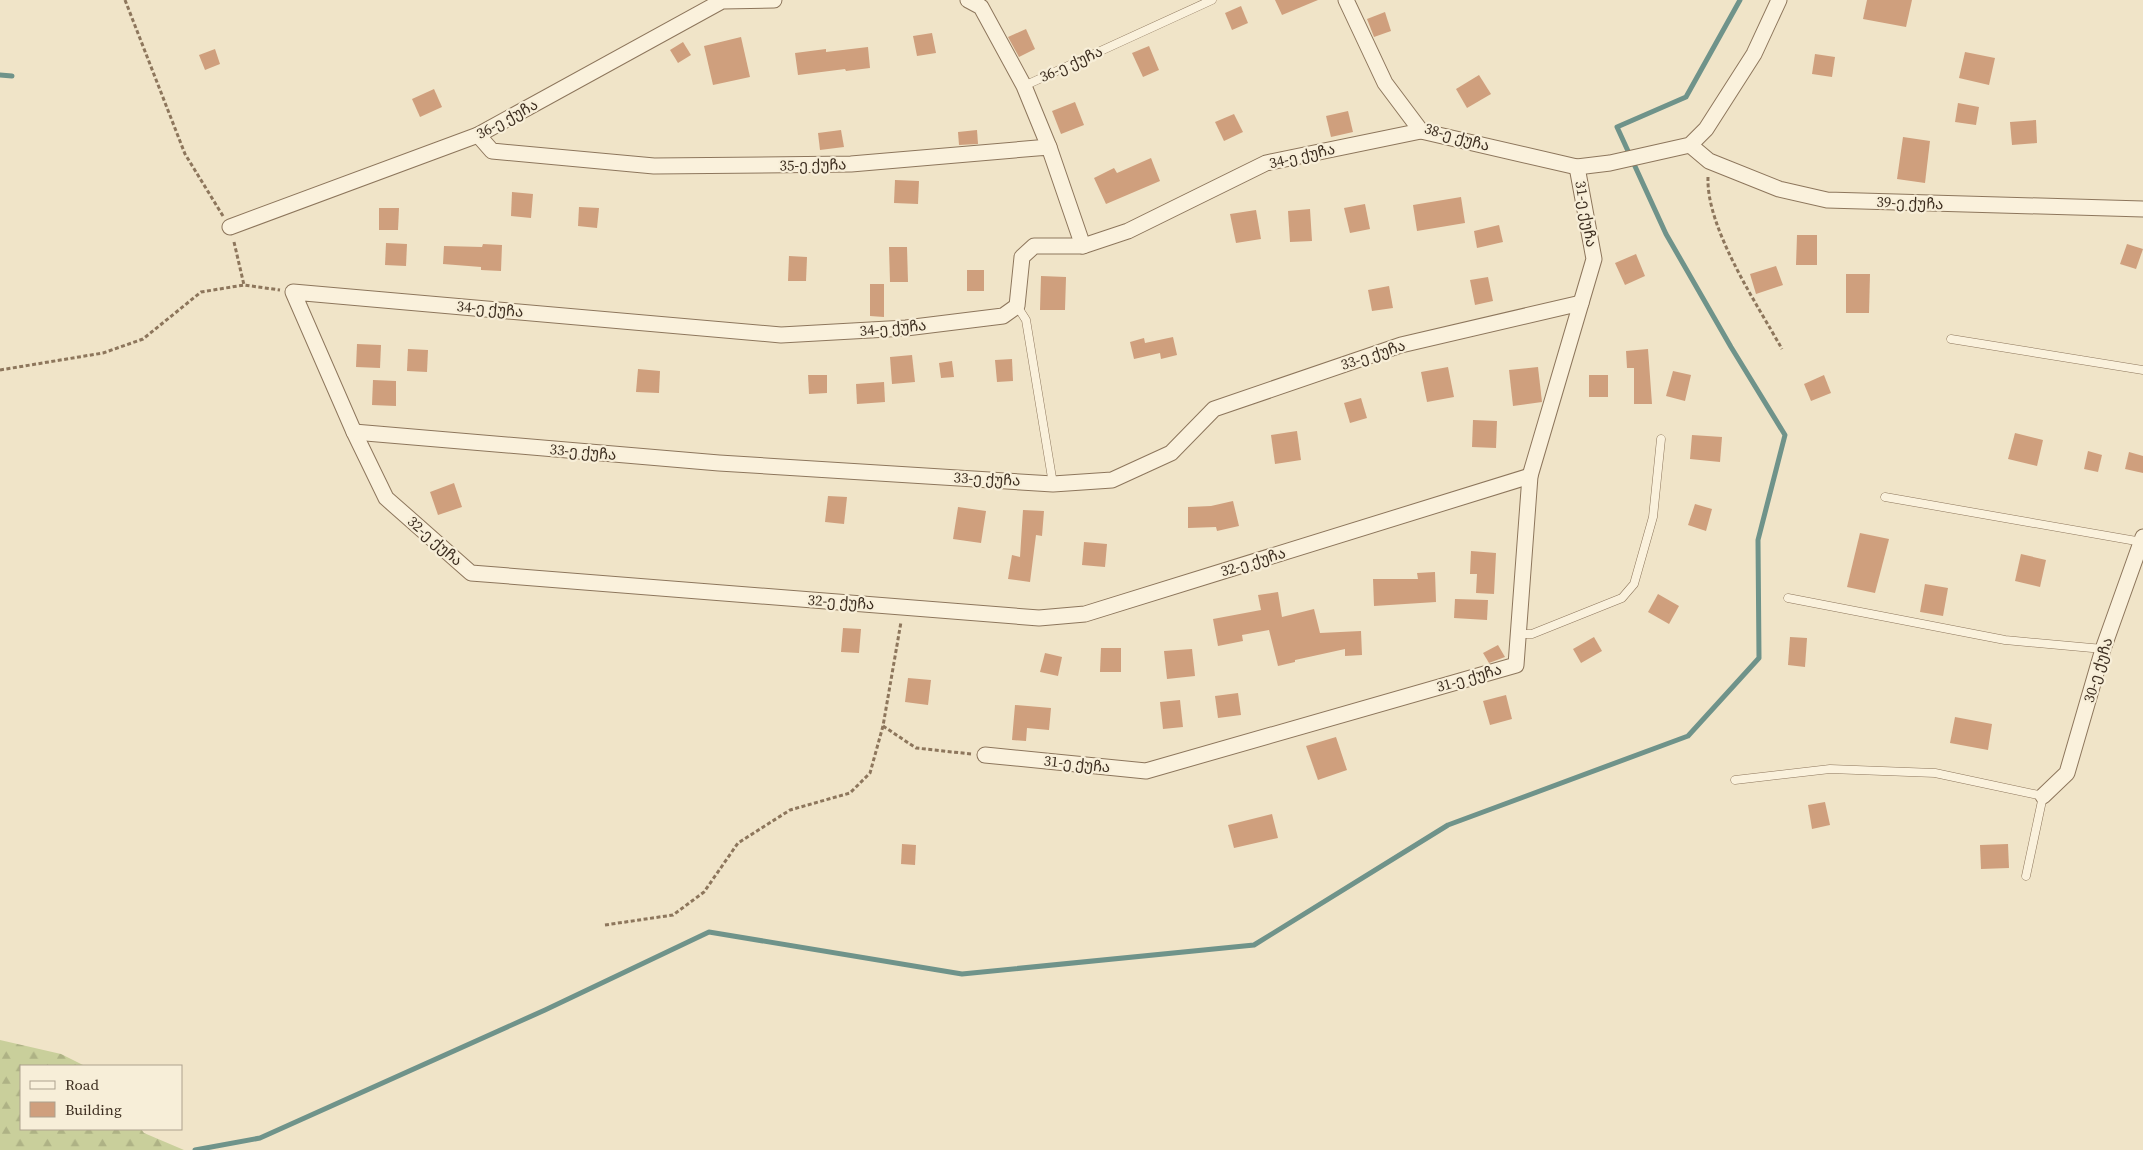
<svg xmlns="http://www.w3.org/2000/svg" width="2143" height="1150" font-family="'Source Serif 4','Noto Sans Georgian',serif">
<defs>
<pattern id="forest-firs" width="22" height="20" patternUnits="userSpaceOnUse" patternTransform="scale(1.25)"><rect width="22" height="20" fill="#c9cf9b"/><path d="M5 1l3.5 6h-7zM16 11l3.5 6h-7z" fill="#aeb285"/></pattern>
</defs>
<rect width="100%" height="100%" fill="#f0e4c8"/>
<!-- forest -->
<polygon fill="url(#forest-firs)" points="0,1040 61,1054 85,1066 21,1066 21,1129 141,1129 144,1133 184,1150 0,1150"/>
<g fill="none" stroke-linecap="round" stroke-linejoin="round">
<!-- stream -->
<g stroke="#6f938a" stroke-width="5">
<polyline points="0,75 12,76"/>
<polyline points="195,1150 260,1138 545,1010 709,932 962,974 1254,945 1448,825 1688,736 1759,658 1758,540 1785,435 1731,347 1666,234 1617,127 1686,97 1740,0"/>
</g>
</g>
<!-- building -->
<g fill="#cf9f7d">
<polygon points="1275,0 1318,0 1282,15"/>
<polygon points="1867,0 1912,0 1906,27 1863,19"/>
<polygon points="1241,6 1248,23 1232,30 1225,13"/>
<polygon points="1385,12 1391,31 1374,37 1367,19"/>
<polygon points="1026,29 1035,49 1019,57 1008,37"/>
<polygon points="932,33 936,53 917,56 913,36"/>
<polygon points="741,37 750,77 713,85 704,46"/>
<polygon points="683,42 691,55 678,63 670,50"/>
<polygon points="1149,46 1159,70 1143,77 1132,53"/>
<polygon points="868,47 870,68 846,71 845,69 798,75 795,53 826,49 826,52"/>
<polygon points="215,49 220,64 205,70 199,55"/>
<polygon points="1965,52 1995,58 1989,85 1959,78"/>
<polygon points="1815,54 1835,57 1832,77 1812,74"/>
<polygon points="1479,75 1491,94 1467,108 1456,89"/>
<polygon points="434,89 442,107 420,117 412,99"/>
<polygon points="1075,102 1084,125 1061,134 1052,111"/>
<polygon points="1958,103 1979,107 1976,125 1955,122"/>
<polygon points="1348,111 1353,132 1331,137 1326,116"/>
<polygon points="1234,114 1243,132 1224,141 1215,122"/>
<polygon points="2036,120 2037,143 2012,145 2010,122"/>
<polygon points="841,130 844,147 820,150 818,133"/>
<polygon points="977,130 978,144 959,145 958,132"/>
<polygon points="1903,137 1930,141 1925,183 1897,179"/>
<polygon points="1151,158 1160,181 1106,204 1094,178 1114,168 1117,173"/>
<polygon points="895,180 919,181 918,204 894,203"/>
<polygon points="512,192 533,194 531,218 511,216"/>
<polygon points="1461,197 1465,223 1417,231 1413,205"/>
<polygon points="1365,204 1370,229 1350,233 1344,208"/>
<polygon points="579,207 599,208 597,228 578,226"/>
<polygon points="379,208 399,208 398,230 379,230"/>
<polygon points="1310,209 1312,241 1290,242 1288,211"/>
<polygon points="1256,210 1261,239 1236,243 1230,214"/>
<polygon points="1499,225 1503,242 1477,248 1474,231"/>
<polygon points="1797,235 1817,235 1817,265 1796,265"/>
<polygon points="386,243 407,244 406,266 385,265"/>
<polygon points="483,244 502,245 501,271 481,270 481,267 443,264 444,246 482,247"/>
<polygon points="2127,244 2143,249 2136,269 2120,264"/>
<polygon points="889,247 907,247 908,282 890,282"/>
<polygon points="1636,254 1645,276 1625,285 1615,263"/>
<polygon points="789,256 807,257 806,281 788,281"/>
<polygon points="1776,266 1783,285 1756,294 1750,274"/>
<rect x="967" y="270" width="17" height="21"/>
<polygon points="1846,274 1870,274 1869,313 1846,313"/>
<polygon points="1041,276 1066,277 1065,310 1040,310"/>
<polygon points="1488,277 1493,301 1475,305 1470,280"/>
<polygon points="870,284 884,284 884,317 870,316"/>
<polygon points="1389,286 1393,308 1372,311 1368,290"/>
<polygon points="1173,337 1177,355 1161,359 1160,353 1134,359 1130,342 1144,338 1145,343"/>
<polygon points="357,344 381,345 380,368 356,367"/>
<polygon points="408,349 428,350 427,372 407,371"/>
<polygon points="1648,349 1652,404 1634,404 1634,368 1627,368 1626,351"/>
<polygon points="912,355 915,382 892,384 890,357"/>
<polygon points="1012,359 1013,381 997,382 995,360"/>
<polygon points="952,361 954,377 941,378 939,363"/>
<polygon points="1448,367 1454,397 1427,402 1421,372"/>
<polygon points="1538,367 1542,402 1513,406 1509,370"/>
<polygon points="638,369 660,371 659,393 636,392"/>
<polygon points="1673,371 1691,375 1685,401 1666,396"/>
<polygon points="808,375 827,375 827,393 809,394"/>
<rect x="1589" y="375" width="19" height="22"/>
<polygon points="1824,375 1831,393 1811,401 1804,384"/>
<polygon points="373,380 396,381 396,406 372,405"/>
<polygon points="884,382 885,402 857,404 856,384"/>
<polygon points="1361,398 1367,418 1350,423 1344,403"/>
<polygon points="1473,420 1497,421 1496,448 1472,447"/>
<polygon points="1297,431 1301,460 1275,464 1271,435"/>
<polygon points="2015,433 2043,440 2037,466 2008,459"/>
<polygon points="1692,435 1722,437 1720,462 1690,459"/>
<polygon points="2088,451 2102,455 2098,472 2084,469"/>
<polygon points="2129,452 2143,456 2143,473 2125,469"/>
<polygon points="454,483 462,507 438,515 430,492"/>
<polygon points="828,496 847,497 844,524 825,522"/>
<polygon points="1233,501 1239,526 1217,531 1216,527 1188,528 1188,507 1211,506"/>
<polygon points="1695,504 1712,509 1706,531 1688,525"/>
<polygon points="958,507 986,511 981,543 953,539"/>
<polygon points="1023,510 1044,511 1042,536 1036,535 1030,582 1008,579 1012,555 1020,557"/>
<polygon points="1860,533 1889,539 1875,593 1847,587"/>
<polygon points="1084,542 1107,544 1105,567 1082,565"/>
<polygon points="1471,551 1496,553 1494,594 1476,593 1477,574 1470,574"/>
<polygon points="2021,554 2046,560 2040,587 2015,581"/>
<polygon points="1435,572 1436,602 1374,606 1373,579 1418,579 1417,573"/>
<polygon points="1925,584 1948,588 1943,616 1920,612"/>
<polygon points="1278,592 1282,617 1314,609 1320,633 1361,631 1362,655 1345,656 1345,649 1295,660 1295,662 1278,666 1269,630 1242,635 1243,641 1218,646 1213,619 1261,610 1258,595"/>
<polygon points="1658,594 1679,606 1669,624 1648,612"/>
<polygon points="1455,599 1488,600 1487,620 1454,618"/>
<polygon points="843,628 861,629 859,653 841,652"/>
<polygon points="1594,637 1602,651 1581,663 1573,649"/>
<polygon points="1790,637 1807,638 1805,667 1788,665"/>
<polygon points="1498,645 1505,657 1489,663 1483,653"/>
<polygon points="1101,648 1121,648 1121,672 1100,672"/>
<polygon points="1192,649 1195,676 1167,679 1164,651"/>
<polygon points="1045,653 1062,657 1058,676 1040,672"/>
<polygon points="908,678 931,680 928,705 905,702"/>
<polygon points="1238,693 1241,715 1218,718 1215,696"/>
<polygon points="1506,695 1512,719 1490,725 1483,701"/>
<polygon points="1180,700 1183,727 1163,729 1160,702"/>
<polygon points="1015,705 1051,708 1049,730 1027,728 1026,741 1012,740"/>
<polygon points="1955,717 1992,724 1988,750 1950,743"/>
<polygon points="1336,737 1347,770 1318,780 1306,746"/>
<polygon points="1825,802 1830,825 1812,829 1808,805"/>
<polygon points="1272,814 1278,838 1234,848 1228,825"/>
<polygon points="902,844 916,845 915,865 901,864"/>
<polygon points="2008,844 2009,868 1981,869 1980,845"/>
</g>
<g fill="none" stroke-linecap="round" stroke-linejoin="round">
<!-- service casing -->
<g stroke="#8d765c" stroke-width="9">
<g id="service">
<polyline points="1024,86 1212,0"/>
<polyline points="1017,306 1026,320 1053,484"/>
<polyline points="1951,339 2143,370"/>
<polyline points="1885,497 2142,542"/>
<polyline points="1788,598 2005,640 2103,649"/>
<polyline points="1519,634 1532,634 1622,598 1634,584 1653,517 1661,439"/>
<polyline points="1735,780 1830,769 1935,773 2043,796 2026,876"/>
</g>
</g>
<!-- minor casing -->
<g stroke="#8d765c" stroke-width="17">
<g id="minor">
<polyline points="968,0 981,7 1024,86 1049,147"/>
<polyline points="1346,0 1385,83 1421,131 1577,167 1610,163 1690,145 1706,129 1754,54 1779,0"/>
<polyline points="1421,131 1266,163 1128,231 1083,246 1034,246 1022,257 1017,306 1003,316 906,328 781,335 293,292 354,432 386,498 471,573 1039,618 1085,614 1530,476"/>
<polyline points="478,135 492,151 654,166 851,164 1049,147 1083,246"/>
<polyline points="1690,145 1709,161 1779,189 1827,200 2143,209"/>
<polyline points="230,227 478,135 722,1 774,0"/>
<polyline points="354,432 719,463 1053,484 1112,480 1171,453 1214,409 1401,345 1581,303"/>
<polyline points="985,755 1146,771 1516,665 1530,476 1594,259 1577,167"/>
<polyline points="2043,796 2067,773 2103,649 2143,537"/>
</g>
</g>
<!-- path -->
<g stroke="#8d765c" stroke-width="3" stroke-dasharray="4 2.5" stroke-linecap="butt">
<polyline points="125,0 185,154 223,216"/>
<path d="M1708,177C1706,228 1757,304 1782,349"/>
<polyline points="234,242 244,285"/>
<polyline points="0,370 103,353 143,339 201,292 244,285 280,290"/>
<polyline points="883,726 916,748 971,754"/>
<polyline points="605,925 673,915 704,892 738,843 790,810 850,793 870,773 883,726 901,622"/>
</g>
<!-- service -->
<use href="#service" stroke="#faf1dc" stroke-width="8"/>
<!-- minor -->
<use href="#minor" stroke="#faf1dc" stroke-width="15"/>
</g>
<g text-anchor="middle" stroke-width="4.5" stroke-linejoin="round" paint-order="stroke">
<!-- street labels -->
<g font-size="15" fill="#3d2e20" stroke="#f7eed8">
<text transform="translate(1071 64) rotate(-24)" y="5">36-ე ქუჩა</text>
<text transform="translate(507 119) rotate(-28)" y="5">36-ე ქუჩა</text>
<text transform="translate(1457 137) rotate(16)" y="5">38-ე ქუჩა</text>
<text transform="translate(1302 156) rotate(-13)" y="5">34-ე ქუჩა</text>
<text transform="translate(813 165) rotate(-1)" y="5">35-ე ქუჩა</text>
<text transform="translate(1910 203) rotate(2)" y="5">39-ე ქუჩა</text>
<text transform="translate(1586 214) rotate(80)" y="5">31-ე ქუჩა</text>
<text transform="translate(490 309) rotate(5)" y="5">34-ე ქუჩა</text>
<text transform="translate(893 328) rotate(-5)" y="5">34-ე ქუჩა</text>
<text transform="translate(1373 355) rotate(-18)" y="5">33-ე ქუჩა</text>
<text transform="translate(583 452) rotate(5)" y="5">33-ე ქუჩა</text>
<text transform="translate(987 479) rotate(3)" y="5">33-ე ქუჩა</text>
<text transform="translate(435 541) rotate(41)" y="5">32-ე ქუჩა</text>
<text transform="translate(1253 562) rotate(-17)" y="5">32-ე ქუჩა</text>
<text transform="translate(841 602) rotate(4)" y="5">32-ე ქუჩა</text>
<text transform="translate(2098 670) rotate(-73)" y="5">30-ე ქუჩა</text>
<text transform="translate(1469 678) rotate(-16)" y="5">31-ე ქუჩა</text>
<text transform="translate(1077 764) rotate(6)" y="5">31-ე ქუჩა</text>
</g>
</g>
<!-- legend -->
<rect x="20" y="1065" width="162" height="65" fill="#f7eed8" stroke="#ada18e"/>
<rect x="30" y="1081" width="25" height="8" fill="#faf1dc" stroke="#ada18e"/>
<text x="65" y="1090" font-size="15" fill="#3d2e20">Road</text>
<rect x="30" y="1102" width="25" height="15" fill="#cf9f7d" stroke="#ada18e"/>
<text x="65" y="1115" font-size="15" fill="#3d2e20">Building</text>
</svg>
